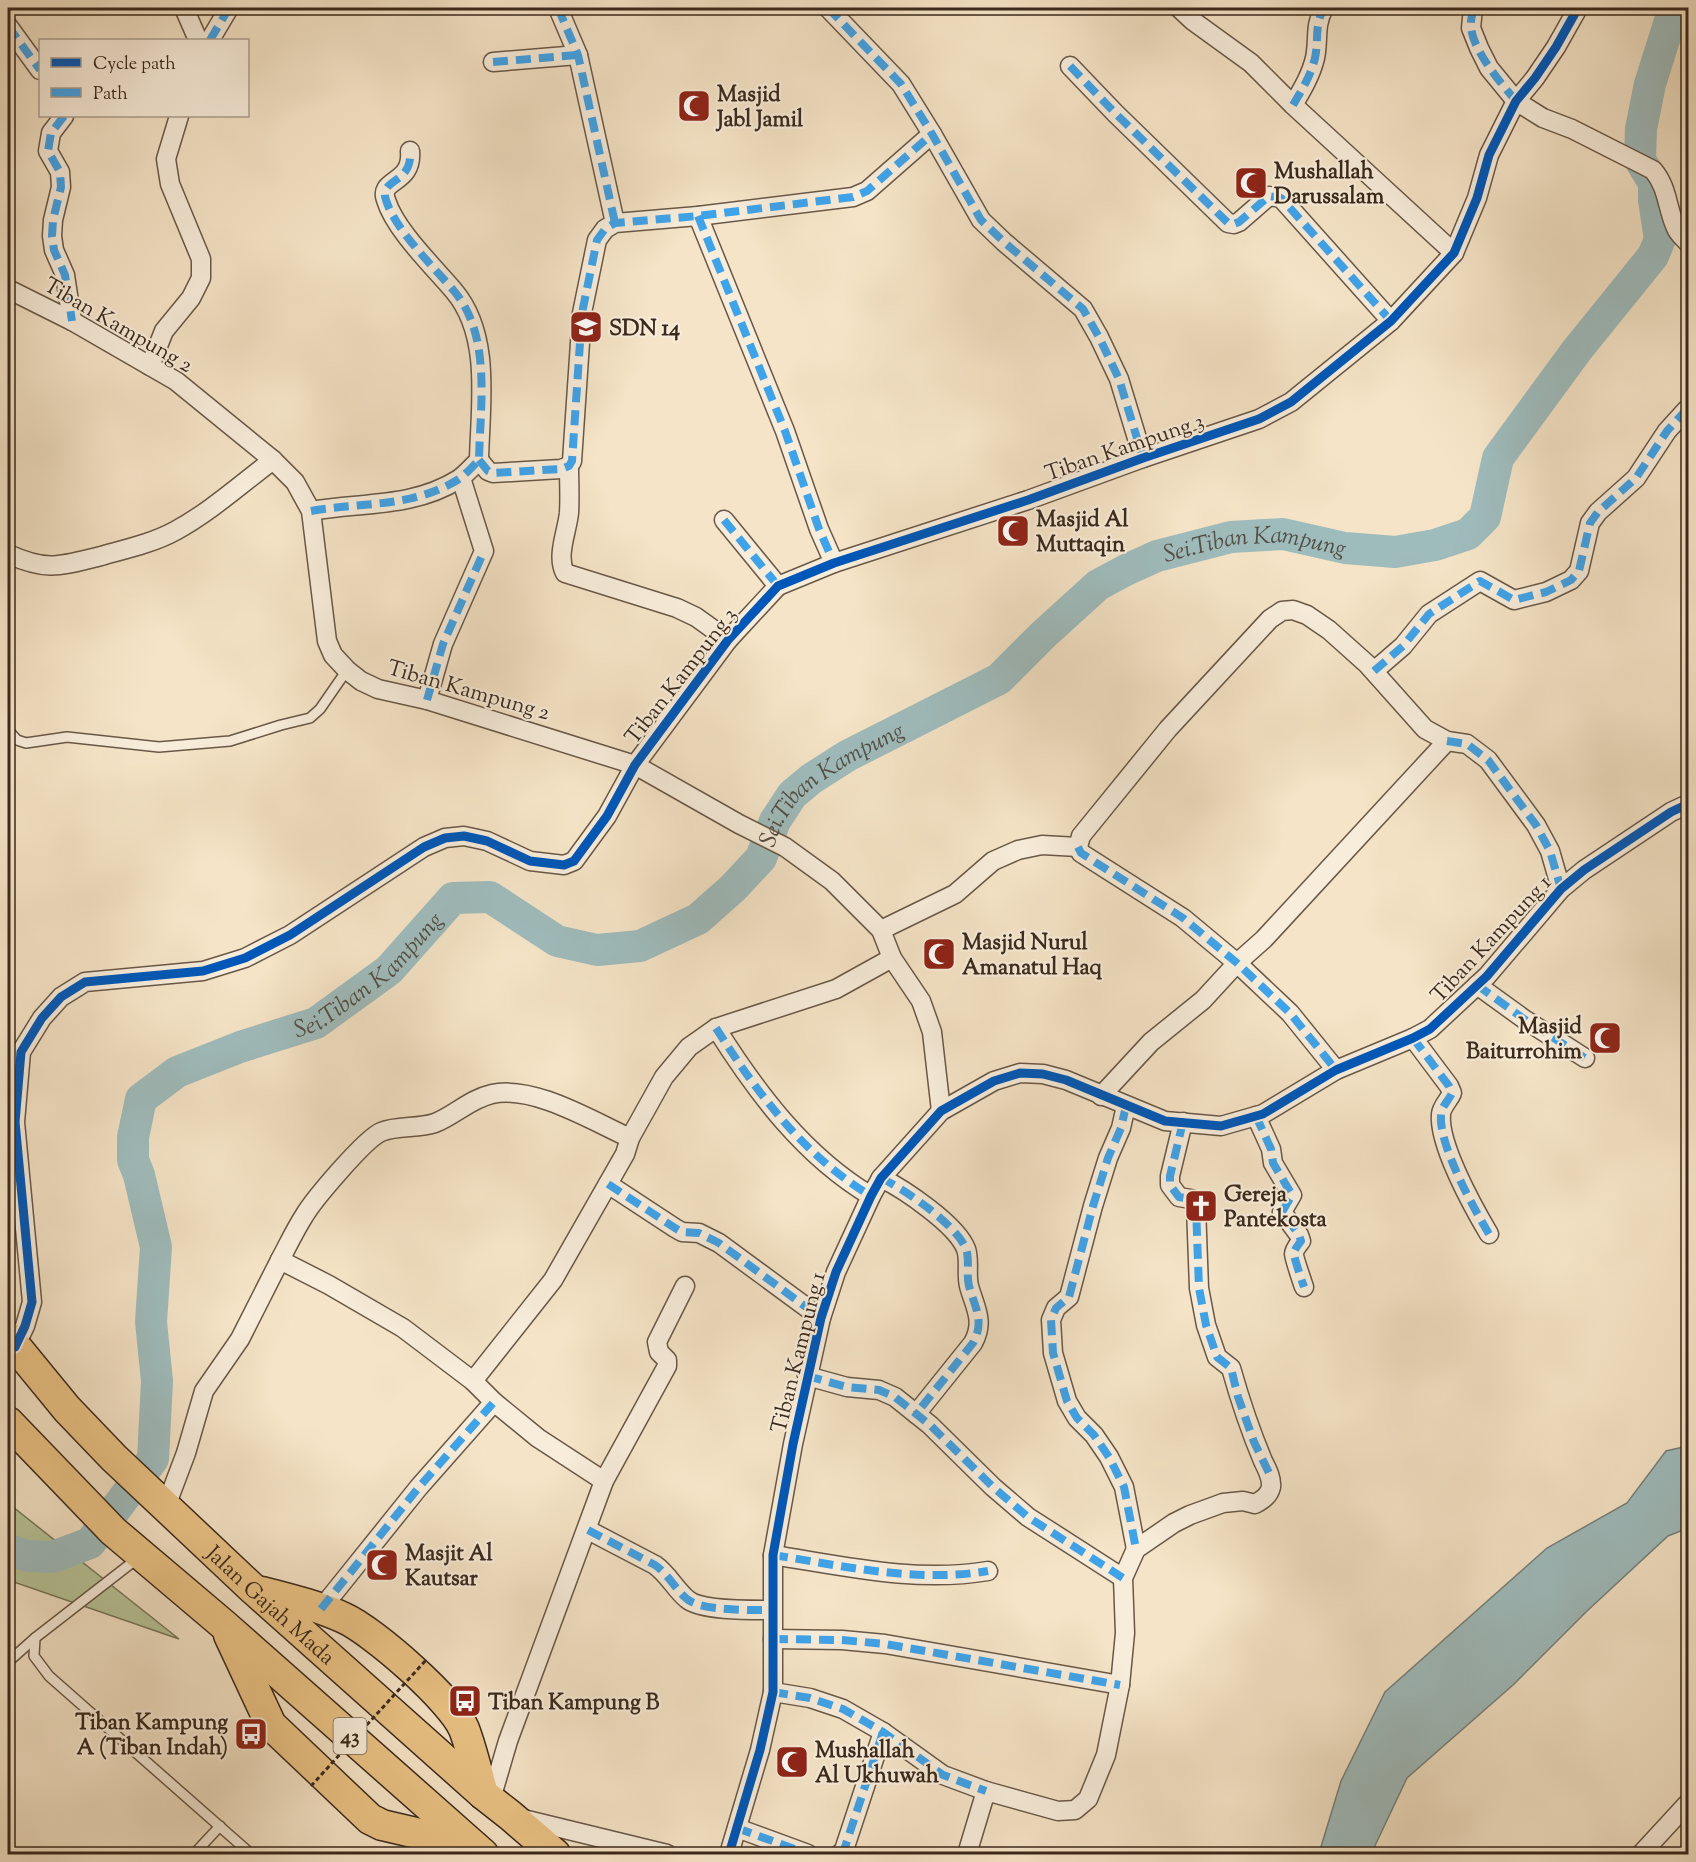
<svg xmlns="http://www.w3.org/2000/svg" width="1696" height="1862" font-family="'Sorts Mill Goudy',serif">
<rect width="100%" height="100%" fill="#f5e4c7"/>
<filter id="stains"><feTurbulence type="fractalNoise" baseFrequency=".00333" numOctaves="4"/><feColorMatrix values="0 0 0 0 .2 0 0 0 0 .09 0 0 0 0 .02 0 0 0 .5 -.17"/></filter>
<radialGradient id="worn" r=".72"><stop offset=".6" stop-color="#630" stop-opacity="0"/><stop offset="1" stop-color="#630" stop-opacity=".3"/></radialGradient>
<!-- green -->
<polygon fill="#b7c599" stroke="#78775a" stroke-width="1.5" points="8,1503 179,1639 8,1580"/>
<!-- water -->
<polygon fill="#9fbcbd" stroke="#77817d" stroke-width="1.5" points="1688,1446 1688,1528 1668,1536 1587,1611 1513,1685 1407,1778 1371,1854 1325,1854 1320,1850 1341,1781 1385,1692 1547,1548 1627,1503 1666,1451"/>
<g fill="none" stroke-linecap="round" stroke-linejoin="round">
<!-- river -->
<path stroke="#9fbcbd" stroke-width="32" id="s1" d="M8,1550L28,1556L53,1557L90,1543L153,1459L157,1381L151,1322L156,1247L139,1175L133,1160V1137L141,1099L177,1072L240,1047L316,1023L389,970L453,898L490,897L557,941L597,950L640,946L698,919L733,888L761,858L775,821L792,795L811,779L847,756L999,679L1043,635L1098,585L1126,570L1157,556L1231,537L1283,534L1345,548L1395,552L1435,545L1468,534L1485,517L1498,458L1577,350L1653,256L1660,239L1654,200V183L1640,160L1641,129L1650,84L1674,8"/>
<!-- service casing -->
<g stroke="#695847" stroke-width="12">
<g id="service">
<polyline points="8,730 17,740 26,743 67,737 159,747 230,741 281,725 310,718 320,709 347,670"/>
<polyline points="138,1558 35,1638 34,1656 49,1676 251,1854"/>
<polyline points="8,1662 35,1638"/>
<polyline points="194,1854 220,1826"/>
</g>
</g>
<!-- minor casing -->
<g stroke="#695847" stroke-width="21">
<g id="minor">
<polyline points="184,8 198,40"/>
<polyline points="558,8 578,55 615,223"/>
<polyline points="828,8 901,84 932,134 981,220 1004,242 1083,309 1099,337 1119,379 1143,458"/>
<polyline points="1179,8 1193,21 1251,63 1293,105 1454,253"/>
<path d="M1473,8L1471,28L1479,48L1489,68L1516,101L1543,118L1572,129L1653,170C1668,187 1667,209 1676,228C1678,234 1685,239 1688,243"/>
<polyline points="8,26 40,70"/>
<polyline points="210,40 229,8"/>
<polyline points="493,62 578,55"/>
<polyline points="1070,66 1115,113 1228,223 1234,224 1239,222 1269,196 1281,198 1391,321"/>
<path d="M1293,105C1302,90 1311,75 1315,58C1319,39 1314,26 1324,8"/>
<polyline points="64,116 51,133 48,151 60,172 61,187 53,220 52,236 54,250 65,275 72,321"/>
<polyline points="698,216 785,431 819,529 834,563"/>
<polyline points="8,289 72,321 176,381 273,460 295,482 311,511 327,641 333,655 347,670 361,681 378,689 427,700 635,765 739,824 785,847 832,881 881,930 892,958 921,1001 932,1032 941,1111"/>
<polyline points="150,366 164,331 191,298 201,278 201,259 170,184 166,159 179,116"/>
<polyline points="479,460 488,471 493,473 561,469 569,466 572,461 582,313 597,240 605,229 615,223 698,216 853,197 867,191 932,134"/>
<path d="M569,466C569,481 570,498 569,513C567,532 556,556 565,573L677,608L696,617L728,640"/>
<path d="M311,511C362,502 413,508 459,479C466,474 473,466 479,460C480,406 492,336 454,291C434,267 395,230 386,200C378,178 413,185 410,151"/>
<polyline points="724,520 778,586"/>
<path d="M8,554C48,572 60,566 101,556C126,549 153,543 175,531C210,512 241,484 273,460"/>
<polyline points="1374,671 1403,646 1429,614 1480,581 1514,600 1546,592 1571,580 1579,571 1590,523 1598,512 1636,478 1667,431 1688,408"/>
<polyline points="427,700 443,644 484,551 461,478"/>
<polyline points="881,930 955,894 993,861 1018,850 1042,845 1078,847"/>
<polyline points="1477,985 1524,1019 1585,1058"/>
<path d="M716,1028C757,1093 804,1156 871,1196"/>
<path d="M1413,1038L1449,1086L1452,1093C1449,1100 1442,1106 1441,1114C1438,1144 1473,1207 1489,1234"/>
<polyline points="1336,1070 1290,1013 1237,963 1183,918 1081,853 1078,847 1081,836 1168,729 1270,619 1282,611 1293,610 1307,615 1329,630 1367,664 1425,729 1447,741 1467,744 1488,760 1536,825 1550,851 1561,889"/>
<polyline points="1101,1096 1151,1042 1203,1000 1237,963 1264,939 1447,741"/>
<polyline points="1126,1106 1121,1128 1108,1158 1093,1206 1069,1297 1056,1308 1051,1320 1053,1353 1067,1401 1077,1418 1094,1435 1109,1457 1124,1487 1136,1549"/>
<path d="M1256,1116L1271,1149L1273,1163L1292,1195L1282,1212L1299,1235L1301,1241C1298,1245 1294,1250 1294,1254C1294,1258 1302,1281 1304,1287"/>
<path d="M881,1178C904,1189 957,1225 966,1249C970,1260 966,1274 969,1286C975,1308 985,1321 973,1343L916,1414"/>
<polyline points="608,1184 675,1228 682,1232 699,1233 719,1243 821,1318"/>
<path d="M280,1260C288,1245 295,1230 304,1216C314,1199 365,1139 381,1132C398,1125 418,1129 435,1123C455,1115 470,1099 492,1094C534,1085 592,1121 630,1138"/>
<polyline points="15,1347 25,1326 32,1302 15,1122 21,1052 42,1018 61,997 85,982 203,971 245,958 290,935 424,847 445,838 464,836 487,841 530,861 564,865 574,861 607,816 635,765 728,640 778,586 834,563 1028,500 1143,458 1259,419 1291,402 1391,321 1454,253 1477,198 1489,155 1516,101 1535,78 1556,47 1578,8"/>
<polyline points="807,1376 847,1387 879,1390 895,1397 930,1425 993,1487 1028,1517 1123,1578"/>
<polyline points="473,1381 553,1280 625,1154 630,1138 664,1077 689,1047 716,1028 836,989 892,958"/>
<polyline points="166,1506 186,1453 204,1391 240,1339 280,1260 329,1285 403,1328 473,1381 494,1402 538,1438 604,1481"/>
<path d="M588,1530L655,1565C668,1574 675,1589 687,1599C700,1611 753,1610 772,1610"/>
<path d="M773,1555C844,1566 916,1583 988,1571"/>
<polyline points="321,1609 419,1487 494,1402"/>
<polyline points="773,1639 842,1640 885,1644 1120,1685"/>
<polyline points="773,1692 810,1698 843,1709 883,1732 943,1775 986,1791"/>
<polyline points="491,1799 508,1741 604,1481 667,1366 667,1360 659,1352 657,1342 685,1286"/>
<polyline points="519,1818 667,1854"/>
<polyline points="737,1828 808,1854"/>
<polyline points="729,1854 760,1750 773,1692 773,1555 793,1444 821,1318 836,1272 871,1196 881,1178 941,1111 994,1081 1020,1073 1043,1074 1066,1080 1165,1121 1221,1126 1263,1114 1336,1070 1413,1038 1430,1029 1487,976 1561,889 1584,870 1671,812 1688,804"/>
<polyline points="840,1854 844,1850 883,1732"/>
<path d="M967,1854L986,1791L1058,1811L1075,1810L1088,1799L1106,1755L1120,1685L1125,1633L1123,1578L1136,1549L1174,1523L1190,1515L1223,1503L1243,1501L1255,1504C1262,1500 1269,1496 1271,1487C1272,1478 1267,1469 1263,1461C1250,1430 1240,1400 1231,1368L1217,1357L1206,1325L1199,1288L1196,1207L1191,1199L1179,1197L1170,1185V1176L1183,1122"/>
<polyline points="1641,1854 1688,1803"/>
</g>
</g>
<!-- trunk casing -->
<g stroke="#3a291c" stroke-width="33">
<g id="trunk">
<path id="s2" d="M8,1337L67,1409L114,1458L253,1589L483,1794L511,1816L555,1854"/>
<polyline points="8,1422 113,1531 224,1625 483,1854"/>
<path d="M262,1592C289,1599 318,1606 344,1618C373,1631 452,1700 464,1729C472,1750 477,1773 483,1794"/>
<polyline points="229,1635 271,1725 370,1819 382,1825 472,1846"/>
</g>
</g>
<!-- service -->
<use href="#service" stroke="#f8eddb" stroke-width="9"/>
<!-- minor -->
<use href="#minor" stroke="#f8eddb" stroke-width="18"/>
<!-- trunk -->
<use href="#trunk" stroke="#eac284" stroke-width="30"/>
<!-- path-bridge -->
<polyline stroke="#3a291c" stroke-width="3" stroke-dasharray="4.5 3" stroke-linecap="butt" points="311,1786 427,1659"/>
<!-- quiet -->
<g stroke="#3fa3ea" stroke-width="8" stroke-dasharray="15 8" stroke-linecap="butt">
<polyline points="558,8 578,55 615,223"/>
<polyline points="828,8 901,84 932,134 981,220 1004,242 1083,309 1099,337 1119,379 1143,458"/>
<path d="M1473,8C1473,13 1470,21 1471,27C1473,51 1501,83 1516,101"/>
<polyline points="8,26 40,70"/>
<polyline points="210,40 229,8"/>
<polyline points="493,62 578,55"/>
<polyline points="1070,66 1115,113 1228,223 1234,224 1239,222 1269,196 1281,198 1391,321"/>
<path d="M1293,105C1302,90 1311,75 1315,58C1319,39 1314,26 1324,8"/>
<polyline points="64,116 51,133 48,151 60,172 61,187 53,220 52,236 54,250 65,275 72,321"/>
<polyline points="698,216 785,431 819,529 834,563"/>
<polyline points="479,460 488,471 493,473 561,469 569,466 572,461 582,313 597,240 605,229 615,223 698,216 853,197 867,191 932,134"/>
<path d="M311,511C362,502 413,508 459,479C466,474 473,466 479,460C480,406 492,336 454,291C434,267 395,230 386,200C378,178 413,185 410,151"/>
<polyline points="724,520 778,586"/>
<polyline points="1374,671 1403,646 1429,614 1480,581 1514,600 1546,592 1571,580 1579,571 1590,523 1598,512 1636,478 1667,431 1688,408"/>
<polyline points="427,700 443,644 484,551"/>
<polyline points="1447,741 1467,744 1488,760 1536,825 1550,851 1561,889"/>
<polyline points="1078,847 1081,853 1183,918 1237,963 1290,1013 1336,1070"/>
<polyline points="1477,985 1524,1019 1585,1058"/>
<path d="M716,1028C757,1093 804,1156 871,1196"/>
<path d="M1413,1038L1449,1086L1452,1093C1449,1100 1442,1106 1441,1114C1438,1144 1473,1207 1489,1234"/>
<polyline points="1126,1106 1121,1128 1108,1158 1093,1206 1069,1297 1056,1308 1051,1320 1053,1353 1067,1401 1077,1418 1094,1435 1109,1457 1124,1487 1136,1549"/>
<path d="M1256,1116L1271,1149L1273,1163L1292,1195L1282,1212L1299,1235L1301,1241C1298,1245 1294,1250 1294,1254C1294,1258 1302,1281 1304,1287"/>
<polyline points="1183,1122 1170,1176 1170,1185 1179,1197 1191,1199 1196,1207 1199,1288 1206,1325 1217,1357 1231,1368 1238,1397 1254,1442 1270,1475"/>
<path d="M881,1178C904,1189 957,1225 966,1249C970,1260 966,1274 969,1286C975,1308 985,1321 973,1343L916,1414"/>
<polyline points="608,1184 675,1228 682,1232 699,1233 719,1243 821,1318"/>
<polyline points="807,1376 847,1387 879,1390 895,1397 930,1425 993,1487 1028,1517 1123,1578"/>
<path d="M588,1530L655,1565C668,1574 675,1589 687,1599C700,1611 753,1610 772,1610"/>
<path d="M773,1555C844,1566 916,1583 988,1571"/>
<polyline points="321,1609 419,1487 494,1402"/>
<polyline points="773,1639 842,1640 885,1644 1120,1685"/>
<polyline points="773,1692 810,1698 843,1709 883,1732 943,1775 986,1791"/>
<polyline points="737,1828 808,1854"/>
<polyline points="840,1854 844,1850 883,1732"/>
</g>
<!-- cycleway casing -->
<g stroke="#f8eddb" stroke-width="13">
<g id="cycleway">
<polyline points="15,1347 25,1326 32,1302 15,1122 21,1052 42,1018 61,997 85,982 203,971 245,958 290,935 424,847 445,838 464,836 487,841 530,861 564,865 574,861 607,816 635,765 728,640 778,586 834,563 1028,500 1143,458 1259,419 1291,402 1391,321 1454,253 1477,198 1489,155 1516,101 1535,78 1556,47 1578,8"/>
<polyline points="729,1854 760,1750 773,1692 773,1555 793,1444 821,1318 836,1272 871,1196 881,1178 941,1111 994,1081 1020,1073 1043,1074 1066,1080 1165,1121 1221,1126 1263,1114 1336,1070 1413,1038 1430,1029 1487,976 1561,889 1584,870 1671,812 1688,804"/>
</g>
</g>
<!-- cycleway -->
<use href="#cycleway" stroke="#0057b8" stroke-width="9"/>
</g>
<!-- icons -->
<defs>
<g id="mosque-square" transform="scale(1.725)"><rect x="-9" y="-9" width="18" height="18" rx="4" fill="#8f2418" stroke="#f8eddb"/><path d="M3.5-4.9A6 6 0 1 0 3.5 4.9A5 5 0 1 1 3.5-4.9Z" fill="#fff"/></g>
<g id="school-square" transform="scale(1.725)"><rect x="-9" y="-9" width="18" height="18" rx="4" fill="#8f2418" stroke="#f8eddb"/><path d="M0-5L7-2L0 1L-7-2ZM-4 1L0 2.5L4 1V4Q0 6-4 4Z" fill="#fff"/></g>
<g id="church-square" transform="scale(1.725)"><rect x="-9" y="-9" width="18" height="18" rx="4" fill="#8f2418" stroke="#f8eddb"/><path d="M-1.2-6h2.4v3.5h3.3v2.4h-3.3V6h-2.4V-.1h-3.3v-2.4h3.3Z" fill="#fff"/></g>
<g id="bus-square" transform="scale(1.725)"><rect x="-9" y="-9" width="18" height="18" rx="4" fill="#8f2418" stroke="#f8eddb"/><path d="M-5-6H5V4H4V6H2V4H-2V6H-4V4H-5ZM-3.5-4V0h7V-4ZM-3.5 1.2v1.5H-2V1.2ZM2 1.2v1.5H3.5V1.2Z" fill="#fff"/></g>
</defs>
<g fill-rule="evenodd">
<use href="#mosque-square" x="694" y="106"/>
<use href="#mosque-square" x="1251" y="183"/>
<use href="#school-square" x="586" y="327"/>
<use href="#mosque-square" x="1013" y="531"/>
<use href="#mosque-square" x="939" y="954"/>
<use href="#mosque-square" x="1605" y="1038"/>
<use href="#church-square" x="1201" y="1206"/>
<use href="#mosque-square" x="382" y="1565"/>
<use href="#bus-square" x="465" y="1701"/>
<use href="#bus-square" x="251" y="1734"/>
<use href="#mosque-square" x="792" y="1762"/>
</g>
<g text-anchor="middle" stroke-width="4.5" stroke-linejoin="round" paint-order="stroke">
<!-- shield labels -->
<rect fill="#f8eddb" stroke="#736455" stroke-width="1.5" x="333.5" y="1718" width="33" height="36" rx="4.5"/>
<g font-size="21" font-weight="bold" fill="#3a291c">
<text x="350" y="1743">43</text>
</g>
<!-- poi labels -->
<g font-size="22" font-weight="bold" fill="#3a291c" stroke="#f8eddb" text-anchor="start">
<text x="717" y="101">Masjid<tspan x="717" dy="25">Jabl Jamil</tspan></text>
<text x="1274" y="178">Mushallah<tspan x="1274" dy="25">Darussalam</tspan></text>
<text x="609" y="335">SDN 14</text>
<text x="1036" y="526">Masjid Al<tspan x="1036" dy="25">Muttaqin</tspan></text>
<text x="962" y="949">Masjid Nurul<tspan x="962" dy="25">Amanatul Haq</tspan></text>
<text x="1582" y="1033" text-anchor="end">Masjid<tspan x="1582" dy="25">Baiturrohim</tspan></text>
<text x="1224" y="1201">Gereja<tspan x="1224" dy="25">Pantekosta</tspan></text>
<text x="405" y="1560">Masjit Al<tspan x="405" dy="25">Kautsar</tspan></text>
<text x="488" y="1709">Tiban Kampung B</text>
<text x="228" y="1729" text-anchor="end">Tiban Kampung<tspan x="228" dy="25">A (Tiban Indah)</tspan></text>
<text x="815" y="1757">Mushallah<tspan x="815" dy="25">Al Ukhuwah</tspan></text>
</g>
<!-- street labels -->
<g font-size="22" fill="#3a291c" stroke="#f8eddb">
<text transform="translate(119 324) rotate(30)" y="8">Tiban Kampung 2</text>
<text transform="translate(1124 446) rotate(-19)" y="8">Tiban Kampung 3</text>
<text transform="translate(680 675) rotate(-52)" y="8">Tiban Kampung 3</text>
<text transform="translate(469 689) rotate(16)" y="8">Tiban Kampung 2</text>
<text transform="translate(1490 938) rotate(-47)" y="8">Tiban Kampung 1</text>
<text transform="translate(797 1352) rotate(-76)" y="8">Tiban Kampung 1</text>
<text dy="8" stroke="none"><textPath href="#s2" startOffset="376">Jalan Gajah Mada</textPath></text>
</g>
<!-- water labels -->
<g font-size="24" font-style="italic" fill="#534e44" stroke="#f8eddb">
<text dy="8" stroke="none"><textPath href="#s1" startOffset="1898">Sei.Tiban Kampung</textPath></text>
<text dy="8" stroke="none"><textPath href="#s1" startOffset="1394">Sei.Tiban Kampung</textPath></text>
<text dy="8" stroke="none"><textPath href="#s1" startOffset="818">Sei.Tiban Kampung</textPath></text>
</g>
</g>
<!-- margin -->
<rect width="1696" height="1862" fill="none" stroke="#f5e4c7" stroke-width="30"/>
<rect x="9" y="9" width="1678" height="1844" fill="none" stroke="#3a291c" stroke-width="3"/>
<rect x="15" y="15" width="1666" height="1832" fill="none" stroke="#3a291c" stroke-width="1.5"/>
<!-- legend -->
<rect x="39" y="39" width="210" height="78" fill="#f8eddb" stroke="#ac9f8f" stroke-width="1.5"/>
<rect x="51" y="58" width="30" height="9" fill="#0057b8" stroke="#ac9f8f" stroke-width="1.5"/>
<text x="93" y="69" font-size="18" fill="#3a291c">Cycle path</text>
<rect x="51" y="88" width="30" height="9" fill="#3fa3ea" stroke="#ac9f8f" stroke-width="1.5"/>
<text x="93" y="99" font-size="18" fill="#3a291c">Path</text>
<rect width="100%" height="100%" filter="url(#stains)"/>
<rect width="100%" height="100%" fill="url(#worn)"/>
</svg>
